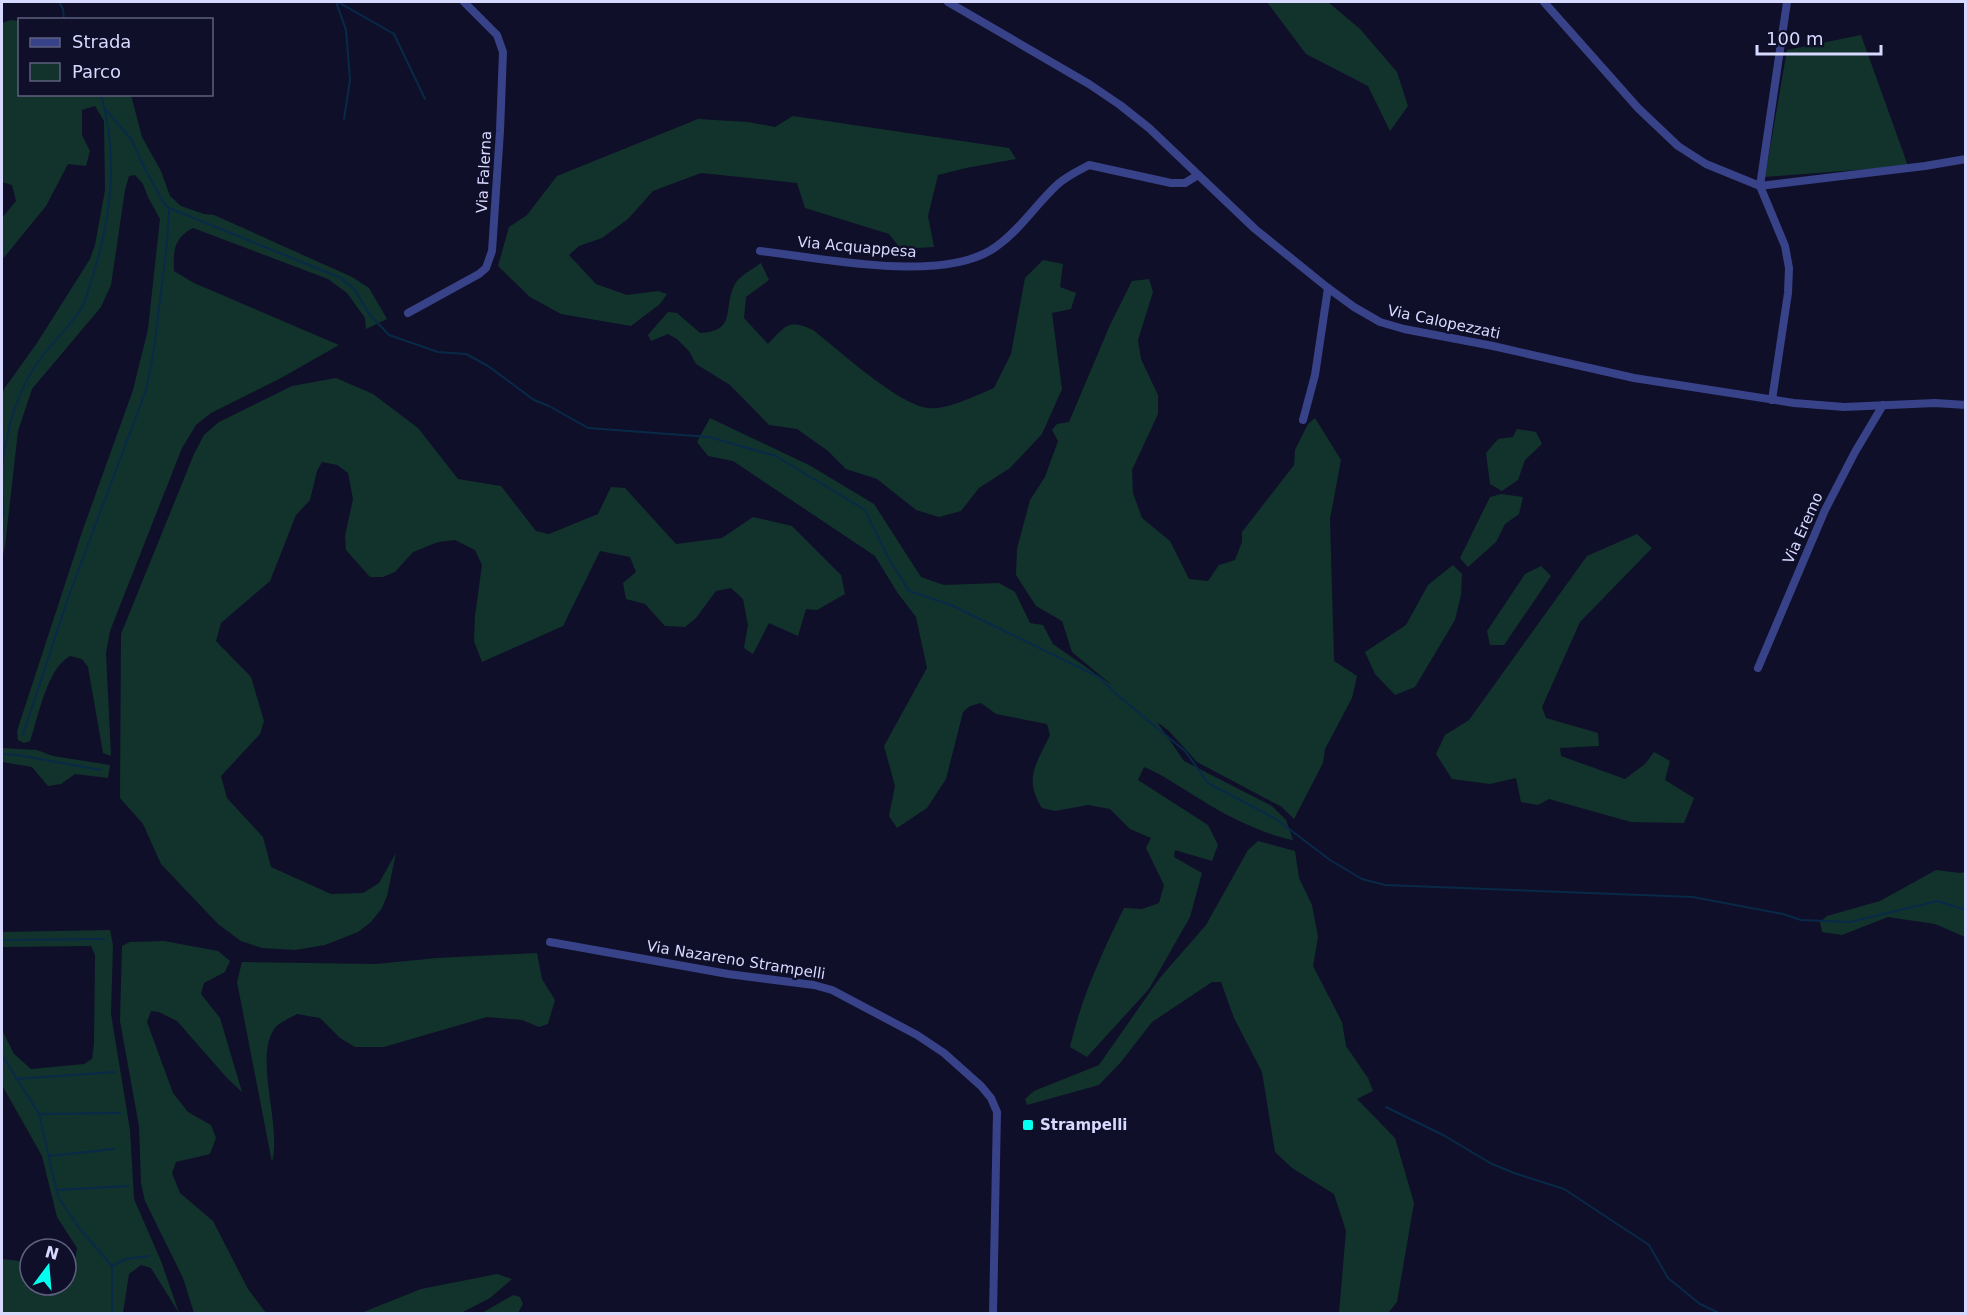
<svg xmlns="http://www.w3.org/2000/svg" width="1967" height="1315" font-family="'DejaVu Sans',sans-serif">
<rect width="100%" height="100%" fill="#0f0f29"/>
<!-- green -->
<g fill="#12332c">
<polygon points="1267,2 1328,2 1360,29 1397,72 1408,106 1390,131 1368,86 1306,54"/>
<path d="M11,20L19,21L20,94L131,95L142,137L161,171L170,196L181,206L204,214L214,215L352,277L369,288L387,319L366,329L365,318L347,293L328,279L193,228C174,238 173,250 174,271L194,283L339,345L281,378L211,413L196,425L182,448L110,631L106,653L111,756L103,753L88,667L82,659L70,656C47,668 38,718 30,741L24,743L18,740L17,731L82,532L133,390L148,329L160,219L148,197L143,184L135,175L129,176L125,190L111,285L101,307L32,389L18,431L5,546L2,559V396L4,389L37,343L90,259L95,245L105,190L104,121L95,106L82,110V135L90,151L86,166L68,164L46,206L2,260V218L16,201L12,185L2,182V23Z"/>
<polygon points="1861,35 1908,166 1765,177 1787,50"/>
<polygon points="793,116 1009,148 1016,159 966,168 938,175 928,216 934,247 901,249 889,234 805,208 797,183 701,173 653,191 628,219 602,238 579,246 569,255 596,284 627,295 658,291 667,294 660,304 631,326 561,314 530,297 498,266 509,227 527,215 557,176 698,119 748,122 775,127"/>
<path d="M1043,260L1063,264L1060,287L1076,293L1071,309L1052,313L1062,389L1042,434L1010,468L979,488L961,511L939,517L916,510L877,479L846,469L828,451L797,429L769,425L730,385L696,364L689,351L677,339L668,334L651,341L648,335L668,312L677,313L700,333C738,331 722,308 735,284C739,276 753,269 761,263L769,280L746,297L744,318L768,344C785,327 787,318 813,330C839,350 897,404 928,408C945,411 977,395 994,388L1011,354L1025,278Z"/>
<path d="M1149,279L1153,292L1138,340L1141,359L1158,395V414L1132,470L1133,493L1142,518L1170,541L1189,579L1208,581L1219,565L1235,560L1242,542V532L1294,465L1295,450L1308,424L1315,418L1341,460L1330,519L1334,661L1357,676L1352,698L1325,749L1323,763L1294,819L1282,807L1197,762L1169,731L1157,722L1184,761L1272,806L1286,820L1293,840C1265,835 1224,815 1200,799C1181,788 1164,775 1144,767L1138,780L1208,825L1218,845L1212,861L1175,850L1174,857L1202,873L1190,917L1149,989L1087,1057L1070,1047C1081,999 1102,952 1124,908L1142,909L1159,903L1164,885L1146,848L1151,838L1130,829L1110,809L1088,805L1055,811L1042,808C1023,778 1037,763 1050,735L1047,724L996,714L981,703L970,706L963,712L946,779L927,808L897,828L889,816L895,786L884,746L927,668L916,617L897,592L875,556L733,461L708,456L697,442L710,418L809,465L874,504L921,577L944,585L999,583L1015,592L1030,623L1043,625L1053,644L1113,686L1072,652L1062,621L1036,606L1016,575L1017,549L1030,500L1045,477L1058,441L1052,430L1057,424L1069,422L1110,325L1132,281Z"/>
<polygon points="336,378 373,394 418,428 458,479 501,486 536,531 549,534 598,514 611,487 625,488 676,544 722,538 753,517 792,526 841,575 845,594 817,610 806,609 798,636 769,623 753,654 744,648 748,625 743,599 731,588 716,591 696,618 685,627 665,626 645,604 626,599 623,583 636,572 630,557 600,551 563,626 482,662 474,641 475,616 482,565 475,550 455,540 438,542 413,552 395,572 383,577 370,577 346,550 345,536 353,499 348,473 337,465 322,462 317,471 310,500 296,515 270,581 221,623 216,641 251,677 264,721 260,734 221,776 227,798 263,837 271,867 331,894 363,893 379,883 396,853 387,896 382,908 371,922 358,932 325,945 295,950 262,948 241,941 218,924 161,864 143,824 120,798 121,634 194,454 204,435 219,422 292,386"/>
<polygon points="1517,429 1536,432 1542,444 1525,460 1518,480 1502,491 1490,484 1486,453 1498,439 1513,437"/>
<polygon points="1501,494 1523,497 1519,514 1505,524 1496,542 1468,567 1460,558 1490,497"/>
<polygon points="1637,534 1652,548 1580,622 1542,707 1546,718 1598,733 1599,746 1560,748 1561,756 1625,779 1645,764 1654,752 1670,761 1665,780 1694,798 1684,823 1631,822 1549,799 1538,805 1521,802 1516,778 1490,784 1452,779 1436,754 1445,735 1469,720 1587,556"/>
<polygon points="1453,565 1462,574 1461,595 1455,620 1415,687 1395,695 1375,674 1365,652 1406,625 1428,585"/>
<polygon points="1541,566 1551,576 1504,645 1490,645 1487,631 1525,574"/>
<polygon points="2,748 37,750 53,756 110,765 108,778 75,774 61,784 48,786 32,767 2,762"/>
<polygon points="1258,841 1295,851 1299,878 1312,905 1318,937 1313,966 1342,1022 1346,1046 1368,1078 1373,1091 1357,1099 1395,1138 1414,1203 1397,1302 1388,1313 1339,1313 1346,1231 1334,1194 1292,1168 1275,1152 1262,1072 1234,1018 1221,982 1212,982 1152,1022 1121,1062 1099,1085 1027,1105 1025,1099 1034,1091 1099,1065 1159,979 1206,925 1248,850"/>
<polygon points="1936,870 1960,873 1965,872 1965,937 1935,924 1888,917 1842,935 1822,932 1820,922 1827,916 1880,901"/>
<polygon points="110,930 113,945 111,1014 130,1130 134,1199 161,1261 179,1313 151,1268 141,1265 129,1274 123,1313 2,1313 2,1259 30,1262 30,1285 66,1285 66,1263 75,1261 77,1248 57,1217 42,1156 2,1085 2,1030 14,1054 31,1069 84,1064 92,1059 94,1044 95,955 91,946 2,947 2,932"/>
<polygon points="164,941 218,951 230,961 225,972 204,983 201,994 220,1018 242,1092 227,1078 177,1021 159,1012 151,1011 147,1022 173,1093 188,1112 211,1125 216,1138 210,1154 176,1162 172,1173 180,1193 213,1221 248,1289 266,1313 194,1313 183,1278 145,1201 141,1183 139,1126 120,1021 122,946 130,942"/>
<path d="M537,953L542,979L555,1000L548,1024L539,1027L522,1020L487,1017L384,1047H355L340,1038L320,1018L297,1014C290,1018 278,1023 274,1029C254,1060 282,1126 272,1162L237,982L242,962L376,964L437,958Z"/>
<polygon points="497,1274 512,1279 490,1298 461,1313 361,1313 421,1289"/>
<polygon points="513,1295 520,1297 523,1304 518,1313 482,1313"/>
</g>
<g fill="none" stroke-linecap="round" stroke-linejoin="round">
<!-- stream -->
<g stroke="#082a48" stroke-width="2">
<polyline points="59,2 63,9 64,20"/>
<polyline points="336,2 346,30 350,80 344,119"/>
<polyline points="338,2 394,34 425,99"/>
<polyline points="106,110 131,139 143,165 163,202 169,208 341,278 354,289 370,315 389,335 438,352 466,354 488,366 534,400 549,406 588,428 709,437 776,456 865,510 888,557 909,591 951,605 1099,677 1115,693 1185,751 1208,783 1276,819 1330,860 1362,879 1385,885 1693,897 1783,914 1801,920 1850,922 1938,901 1966,910"/>
<path d="M2,465C8,425 17,389 43,355C55,340 70,326 81,309C87,300 89,286 93,275C112,215 118,156 101,94"/>
<polyline points="2,491 4,513 2,519"/>
<polyline points="23,735 68,598 146,390 154,349 167,243 169,209"/>
<polyline points="2,754 17,755 101,770"/>
<polyline points="2,940 104,939"/>
<polyline points="2,1055 39,1114 58,1197 80,1229 112,1266 112,1314"/>
<polyline points="16,1079 115,1072"/>
<polyline points="1386,1107 1445,1136 1490,1163 1514,1173 1564,1189 1649,1245 1668,1278 1700,1304 1721,1314"/>
<polyline points="39,1114 120,1113"/>
<polyline points="49,1156 114,1149"/>
<polyline points="57,1190 128,1186"/>
<polyline points="112,1266 126,1259 149,1256"/>
</g>
<!-- minor -->
<g stroke="#384289" stroke-width="8">
<polyline points="948,2 1089,84 1120,105 1149,128 1255,229 1328,288 1354,307 1380,322 1404,329 1493,346 1634,378 1794,403 1844,407 1935,403 1966,405"/>
<polyline points="1544,2 1638,108 1678,146 1706,164 1760,186 1925,166 1966,159"/>
<path d="M760,251C822,258 946,285 997,246C1021,229 1036,204 1058,184C1067,176 1078,171 1089,165L1171,183H1185L1198,175"/>
<polyline points="408,313 479,274 486,268 492,251 500,131 503,52 497,35 464,2"/>
<polyline points="1772,400 1788,293 1789,268 1785,246 1760,186 1787,2"/>
<polyline points="1303,420 1315,375 1328,288"/>
<polyline points="1758,668 1825,510 1855,452 1883,405"/>
<polyline points="550,942 728,974 814,985 832,990 917,1035 944,1053 981,1086 991,1098 997,1112 993,1314"/>
</g>
</g>
<!-- markers -->
<rect fill="#03ffef" stroke="#0f0f29" stroke-width="2" x="1022" y="1119" width="12" height="12" rx="3"/>
<g text-anchor="middle" stroke-width="5" stroke-linejoin="round" paint-order="stroke">
<!-- street labels -->
<g font-size="15" fill="#d7d9ff" stroke="#0f0f29">
<text transform="translate(484 172) rotate(-87)" y="5">Via Falerna</text>
<text transform="translate(857 247) rotate(5)" y="5">Via Acquappesa</text>
<text transform="translate(1444 322) rotate(12)" y="5">Via Calopezzati</text>
<text transform="translate(1803 528) rotate(-66)" y="5">Via Eremo</text>
<text transform="translate(736 960) rotate(9)" y="5">Via Nazareno Strampelli</text>
</g>
<!-- poi labels -->
<g font-size="15" font-weight="bold" fill="#d7d9ff" stroke="#0f0f29" text-anchor="start">
<text x="1040" y="1130">Strampelli</text>
</g>
</g>
<!-- border -->
<rect width="1967" height="1315" fill="none" stroke="#d7d9ff" stroke-width="6"/>
<!-- legend -->
<rect x="18" y="18" width="195" height="78" fill="#0f0f29" stroke="#5f607f" stroke-width="1.5"/>
<rect x="30" y="38" width="30" height="9" fill="#384289" stroke="#5f607f" stroke-width="1.5"/>
<text x="72" y="48" font-size="18" fill="#d7d9ff">Strada</text>
<rect x="30" y="63" width="30" height="18" fill="#12332c" stroke="#5f607f" stroke-width="1.5"/>
<text x="72" y="78" font-size="18" fill="#d7d9ff">Parco</text>
<!-- north arrow -->
<g transform="translate(48 1267) rotate(16)"><circle r="28" fill="#0f0f29" stroke="#5f607f" stroke-width="1.5"/>
<path d="M0-4.5L10 22L0 15L-10 22Z" fill="#03ffef"/>
<text y="-9" font-size="16" font-weight="bold" text-anchor="middle" fill="#d7d9ff">N</text>
</g>
<!-- scale -->
<path d="M1757 45v9h124v-9" fill="none" stroke="#d7d9ff" stroke-width="3"/>
<text x="1766" y="45" font-size="18" fill="#d7d9ff" stroke="#0f0f29" stroke-width="4.5" paint-order="stroke">100 m</text>
</svg>
